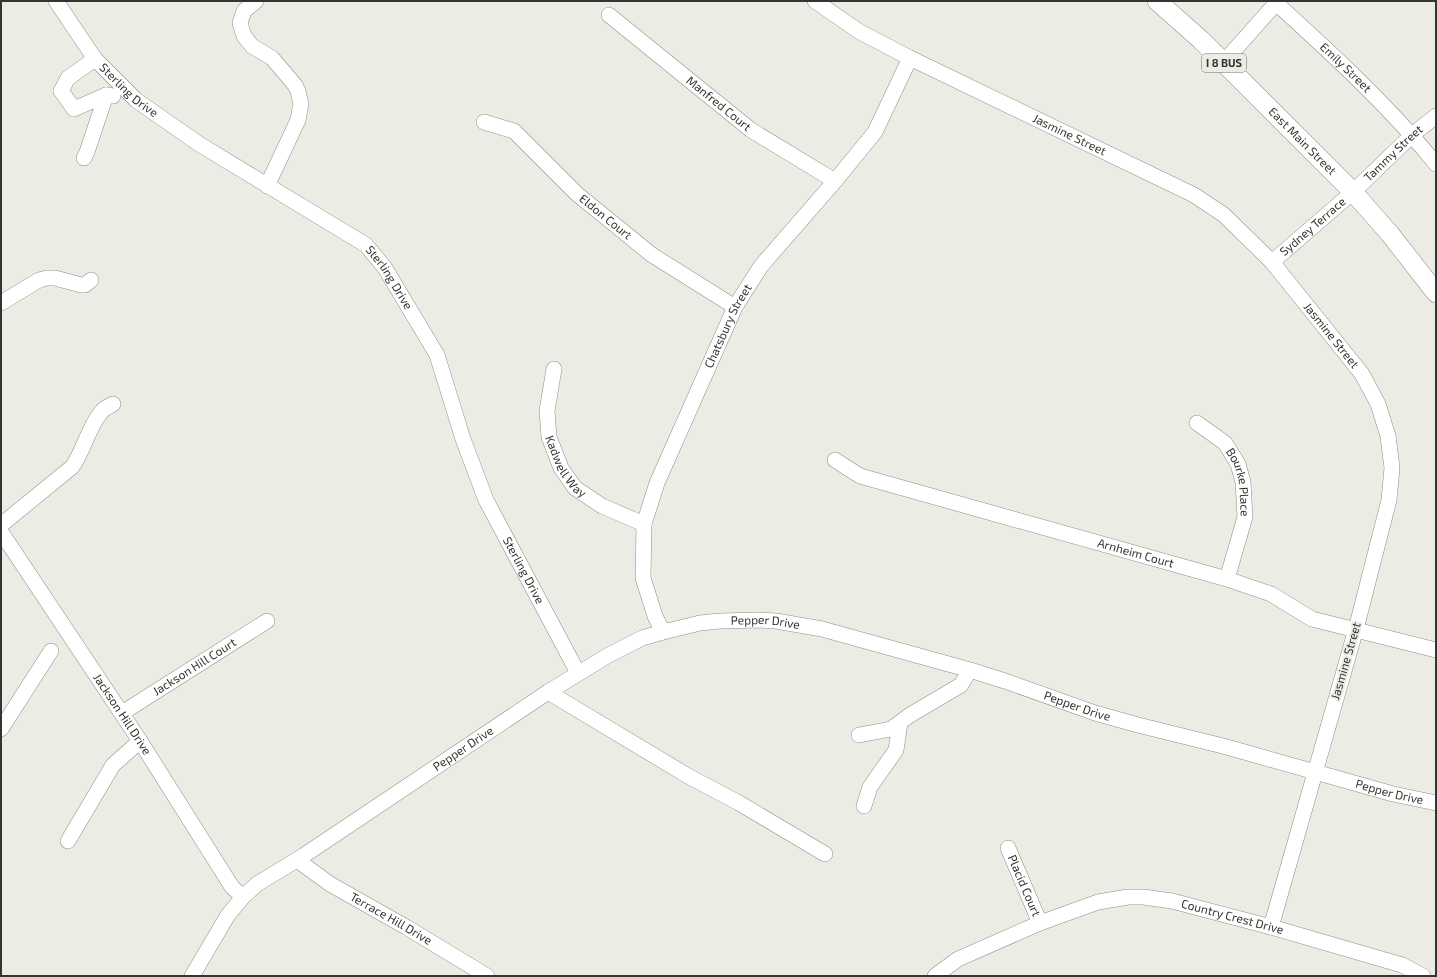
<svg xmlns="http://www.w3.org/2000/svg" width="1437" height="977" font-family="'Exo 2',sans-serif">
<rect width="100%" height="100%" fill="#ebede4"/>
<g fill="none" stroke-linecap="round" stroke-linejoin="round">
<!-- minor casing -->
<g stroke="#8e8f87" stroke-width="16">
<g id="minor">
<path id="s1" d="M56,1L95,59L136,100L199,144L366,245L385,268L437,355L463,439L486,500L578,673"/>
<polyline points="256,1 244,11 240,23 244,36 252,46 272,58 295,85 298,91 301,104 298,120 267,186"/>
<path id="s2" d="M815,1L860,32L910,58L1194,195L1224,215L1272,262L1362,374L1378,404L1388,436L1392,468L1389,500L1356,629L1271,927"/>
<path id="s3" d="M1276,3C1332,54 1388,105 1436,164"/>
<path id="s4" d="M609,15L751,130L835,181"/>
<polyline points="95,59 68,78 61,91 74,109 106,95"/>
<polyline points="1223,63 1278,1"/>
<path id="s5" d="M484,122L514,131L577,194L652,255L735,307"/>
<polyline points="84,158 87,152 106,95 113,96"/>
<path id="s6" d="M1272,262L1353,192L1412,135L1436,116"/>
<polyline points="1,303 39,280 47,278 55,278 81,285 85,285 91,280"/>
<path id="s7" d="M554,369L547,411L549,437L561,468L575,488L602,506L644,524"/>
<path id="s8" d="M1197,423L1225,443L1238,464L1243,482L1245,517L1227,579"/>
<path id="s9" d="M835,460L860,476L1227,579L1271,594L1312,619L1436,650"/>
<path d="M1,525L72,467C84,451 88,427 102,411C105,408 109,406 113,404"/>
<path id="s10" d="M1,532L140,741L232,887L243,897"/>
<path id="s11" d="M663,632L655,616L643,578L644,524L657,483L735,307L761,266L835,181L875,132L910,58"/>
<polyline points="548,692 688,776 739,803 825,854"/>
<path id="s12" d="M122,713L267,621"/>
<polyline points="1,729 51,651"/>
<polyline points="859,735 891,729 910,715 961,685 970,670"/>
<polyline points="864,806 870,787 896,750 900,723"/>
<polyline points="68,841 113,765 140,741"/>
<path id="s13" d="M1008,848L1040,923"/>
<path id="s14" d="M297,860L330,884L406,927L487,976"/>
<path id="s15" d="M192,976L228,915L243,897L257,884L303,856L548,692L607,656L642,638L663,632L700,623L720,621L760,620L776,621L822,629L970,670L1005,681L1095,713L1138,725L1223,746L1393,794L1436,803"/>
<path id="s16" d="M935,976L958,959L1040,923L1098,902L1128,897H1143L1172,901L1271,927L1402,965L1423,976"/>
</g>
</g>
<!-- major casing -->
<g stroke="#8e8f87" stroke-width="20">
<g id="major">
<path id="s17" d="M1157,1L1201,40L1353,192L1390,234L1436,293"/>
</g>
</g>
<!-- minor -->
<use href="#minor" stroke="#fff" stroke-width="15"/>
<!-- major -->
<use href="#major" stroke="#fff" stroke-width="19"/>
</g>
<g text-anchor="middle" stroke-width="4" stroke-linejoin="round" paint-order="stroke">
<!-- shield labels -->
<rect fill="#ebede4" stroke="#6b6c67" stroke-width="1" x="1202" y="54" width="44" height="18" rx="3"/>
<g font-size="11" font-weight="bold" fill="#343532">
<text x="1224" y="67">I 8 BUS</text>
</g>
<!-- street labels -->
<g font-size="12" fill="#343532" stroke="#ebede4">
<text dy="4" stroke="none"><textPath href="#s3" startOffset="95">Emily Street</textPath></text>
<text dy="4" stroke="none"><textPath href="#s1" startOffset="116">Sterling Drive</textPath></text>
<text dy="4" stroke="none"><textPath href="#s4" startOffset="141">Manfred Court</textPath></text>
<text dy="4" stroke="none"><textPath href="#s2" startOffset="288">Jasmine Street</textPath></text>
<text dy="4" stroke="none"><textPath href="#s17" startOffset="202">East Main Street</textPath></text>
<text dy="4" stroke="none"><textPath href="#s6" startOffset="163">Tammy Street</textPath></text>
<text dy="4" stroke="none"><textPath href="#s5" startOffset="157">Eldon Court</textPath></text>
<text dy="4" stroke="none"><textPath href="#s6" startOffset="54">Sydney Terrace</textPath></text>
<text dy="4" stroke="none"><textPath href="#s1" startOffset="440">Sterling Drive</textPath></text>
<text dy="4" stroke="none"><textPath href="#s11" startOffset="327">Chatsbury Street</textPath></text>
<text dy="4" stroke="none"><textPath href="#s2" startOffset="624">Jasmine Street</textPath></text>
<text dy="4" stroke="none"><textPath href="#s7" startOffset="103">Kadwell Way</textPath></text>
<text dy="4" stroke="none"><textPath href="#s8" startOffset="77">Bourke Place</textPath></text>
<text dy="4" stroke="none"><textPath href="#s9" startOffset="316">Arnheim Court</textPath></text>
<text dy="4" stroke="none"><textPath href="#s1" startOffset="764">Sterling Drive</textPath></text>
<text dy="4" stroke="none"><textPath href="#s15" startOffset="696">Pepper Drive</textPath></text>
<text transform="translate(1346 661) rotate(-74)" y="4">Jasmine Street</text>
<text dy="4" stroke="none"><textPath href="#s12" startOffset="86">Jackson Hill Court</textPath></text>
<text dy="4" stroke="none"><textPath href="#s15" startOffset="1020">Pepper Drive</textPath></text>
<text dy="4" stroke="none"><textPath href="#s10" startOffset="219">Jackson Hill Drive</textPath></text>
<text dy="4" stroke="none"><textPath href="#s15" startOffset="360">Pepper Drive</textPath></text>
<text dy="4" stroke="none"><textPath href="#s15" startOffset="1344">Pepper Drive</textPath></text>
<text dy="4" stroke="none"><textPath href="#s13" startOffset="41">Placid Court</textPath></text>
<text dy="4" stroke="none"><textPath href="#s16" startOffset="317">Country Crest Drive</textPath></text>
<text dy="4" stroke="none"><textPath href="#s14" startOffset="111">Terrace Hill Drive</textPath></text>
</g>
</g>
<!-- border -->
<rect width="1437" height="977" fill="none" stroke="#343532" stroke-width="4"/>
</svg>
